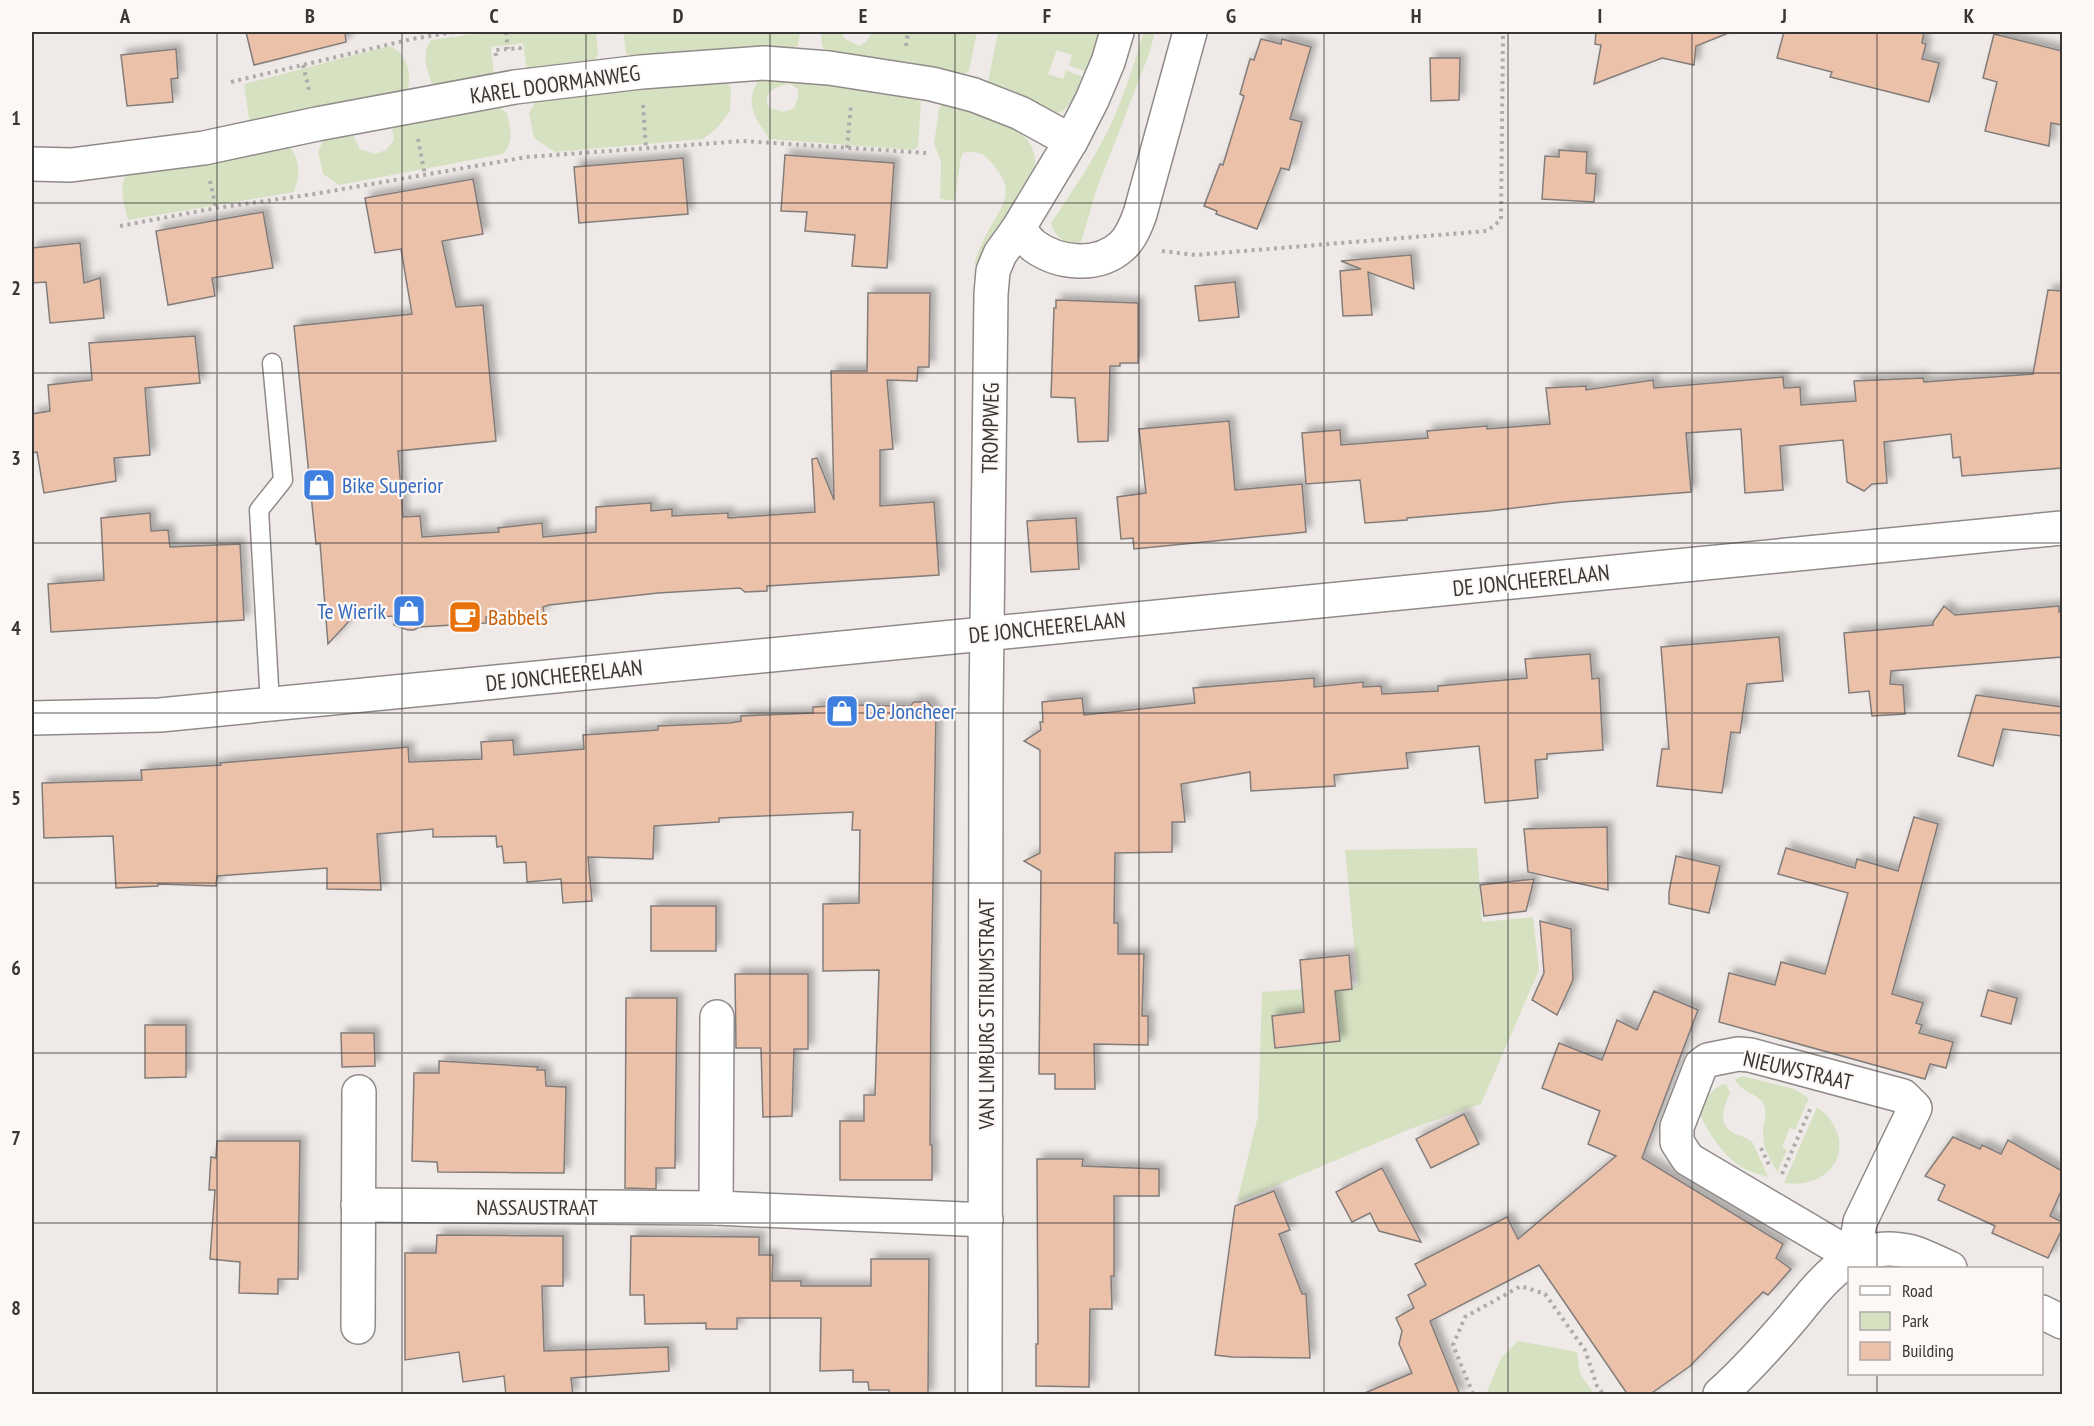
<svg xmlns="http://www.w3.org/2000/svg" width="2094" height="1426" font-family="'PT Sans Narrow',sans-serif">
<defs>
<filter id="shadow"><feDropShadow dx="5.5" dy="-5.5" stdDeviation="3" flood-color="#0004"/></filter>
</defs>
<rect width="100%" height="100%" fill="#efeae7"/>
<!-- green -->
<g fill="#d6e1c2" fill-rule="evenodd">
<path d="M487,32H596L598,55L591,64L527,72L523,43L491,47L494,76L441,88L432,85C428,70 420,54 431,40Z"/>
<polygon points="623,32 800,32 798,45 790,50 635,59 626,53"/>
<polygon points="821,32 842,32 844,38 859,46 867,41 872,32 977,32 969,71 961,76 829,53 822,46"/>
<polygon points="998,32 1100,32 1086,72 1069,65 1072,55 1057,50 1048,74 1063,79 1066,70 1083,77 1075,98 1063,111 1056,113 1049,113 992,88 988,82"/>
<path d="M1144,32H1155L1149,54L1096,191L1080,246C1064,242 1056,239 1051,223C1070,195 1089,167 1105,136C1122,104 1133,67 1144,32Z"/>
<path d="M389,46C406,50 414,78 406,93L253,125L249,119L244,84Z"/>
<path d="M760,78L807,80L913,95L921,103L918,146L914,150L769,139C755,117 743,103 760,78ZM790,84L798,89V97L794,108L784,112L770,108C760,93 777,85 790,84Z"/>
<polygon points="724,80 731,87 730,111 718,127 703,139 555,152 534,138 529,113 537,99"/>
<path d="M943,104C972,109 1045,127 1034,169C1030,184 1017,199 1008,212C997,229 988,247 978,264L974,265C977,255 981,244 986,235C1003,203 1019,192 989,160C983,153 972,150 963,153L961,158L955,201L940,199L941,161L934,144L939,108Z"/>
<path d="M497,106L507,113C510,129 515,141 503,154L339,185L323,174L318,151L324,140L353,135L360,149L375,154L386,150L394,140L392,127Z"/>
<path d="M289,146C301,160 300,175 294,192L128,220C125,206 118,188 126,175L206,164Z"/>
<polygon points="1477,848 1482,922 1533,917 1539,970 1481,1104 1410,1129 1237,1202 1258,1116 1262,992 1358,985 1345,850"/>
<path d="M1743,1076L1794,1089L1809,1098L1795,1130L1790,1128L1782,1147L1787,1150L1777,1172C1772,1162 1763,1148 1763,1137C1762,1125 1769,1114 1763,1103C1756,1092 1741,1093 1735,1079Z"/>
<path d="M1726,1084L1730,1093C1723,1108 1717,1126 1736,1134C1743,1137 1748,1138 1753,1143L1768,1177C1761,1175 1753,1173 1745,1169C1727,1161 1707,1132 1700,1114C1705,1102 1711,1086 1726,1084Z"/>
<path d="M1817,1107C1860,1139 1837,1190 1784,1183Z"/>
<polygon points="1518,1341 1577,1352 1580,1374 1594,1394 1486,1394 1501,1358"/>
</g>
<!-- building -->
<g fill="#ecc1a9" stroke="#827d7b" stroke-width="1.5" filter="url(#shadow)">
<polygon points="246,32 345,32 346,42 254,65"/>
<polygon points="1596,32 1726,32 1726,34 1696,46 1694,65 1662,58 1594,84 1601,45 1595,44"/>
<polygon points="1784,32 1924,32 1922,43 1926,44 1922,59 1939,63 1929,102 1830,77 1832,72 1777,58"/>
<polygon points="1994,34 2062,51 2062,125 2051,123 2049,146 1985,131 1997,82 1983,78"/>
<polygon points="1261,39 1281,44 1282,39 1311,47 1290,119 1302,122 1289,170 1281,168 1257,229 1216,214 1217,211 1204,206 1220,164 1223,165 1244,96 1240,94 1250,59 1254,60"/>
<polygon points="176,49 178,78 171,79 173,102 127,106 121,55"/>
<polygon points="1430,58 1460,58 1459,100 1431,101"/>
<polygon points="1559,150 1587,152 1586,173 1596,174 1594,202 1542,199 1545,156 1559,157"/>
<polygon points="785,155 894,163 887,268 852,266 855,235 805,231 807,212 781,211"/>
<polygon points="683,158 688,214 579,223 574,167"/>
<polygon points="473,179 483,234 442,241 456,307 483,305 496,441 398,451 403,517 420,516 422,537 499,532 498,528 542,523 543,537 596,532 596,507 651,503 651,511 672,509 672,516 728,513 728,518 815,512 812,459 817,458 834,500 831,371 867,371 868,293 930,293 929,367 918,367 917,381 887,380 893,449 880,450 880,506 934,502 939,575 767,586 767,591 745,592 740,588 658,593 549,605 543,607 544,613 486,617 486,623 419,627 414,630 408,630 394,625 393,616 351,619 328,644 320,543 316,544 294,326 412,314 401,249 375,253 365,198"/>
<polygon points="263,212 273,268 212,278 215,296 168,305 156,231"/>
<polygon points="80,243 84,283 100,278 104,318 50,323 46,282 32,283 32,248"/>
<polygon points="1411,255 1414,289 1368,272 1372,315 1343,316 1340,271 1361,269 1341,261"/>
<polygon points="1235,282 1239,317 1199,321 1195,286"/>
<polygon points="2048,290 2062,291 2062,468 1962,476 1960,457 1953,458 1951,434 1884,442 1887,483 1872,484 1864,491 1847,482 1843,440 1780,446 1783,490 1745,493 1741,429 1686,433 1691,492 1563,502 1489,511 1407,518 1407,520 1365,523 1360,480 1306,484 1302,433 1340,430 1341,445 1428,438 1427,431 1487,426 1487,429 1550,424 1546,388 1586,386 1586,390 1653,380 1654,388 1783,377 1784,388 1800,387 1801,405 1856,401 1854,381 1923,378 1924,382 2033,374"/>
<polygon points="1056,300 1138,303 1138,363 1120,363 1120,366 1110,366 1108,441 1078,442 1075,398 1051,397 1054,308 1056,308"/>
<polygon points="195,336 200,383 145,388 150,455 114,458 116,481 44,493 37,452 32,453 32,414 50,411 48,385 92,380 89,343"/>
<polygon points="1229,421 1235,490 1302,484 1306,532 1134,549 1133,538 1121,539 1117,497 1146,493 1139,429"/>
<polygon points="150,513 151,531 168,530 170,547 240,544 244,620 51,632 48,584 104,580 101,518"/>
<polygon points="1076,518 1079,569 1031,572 1027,521"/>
<polygon points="1944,606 1955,615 2059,606 2059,612 2062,611 2062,657 1891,671 1890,684 1903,685 1905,714 1872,716 1869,691 1849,693 1844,633 1933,625 1933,622"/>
<polygon points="1779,637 1783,681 1747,684 1740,733 1731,732 1722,793 1657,786 1662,749 1669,749 1661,647"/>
<polygon points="1590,654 1592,679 1599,678 1603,750 1547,754 1547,759 1535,760 1538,798 1485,803 1479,746 1406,753 1408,768 1334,775 1335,786 1251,791 1250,772 1181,784 1185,822 1172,822 1172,852 1115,853 1114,923 1118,923 1118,954 1144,954 1142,1016 1148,1016 1148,1045 1094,1044 1095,1089 1055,1089 1055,1074 1039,1074 1041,871 1024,861 1040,853 1040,750 1024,741 1041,730 1040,722 1043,722 1042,702 1082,698 1084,715 1195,703 1193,688 1314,678 1314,687 1363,682 1363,687 1381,686 1382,694 1438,691 1438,686 1527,678 1525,659"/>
<polygon points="1976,695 2062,707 2062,736 2003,729 1993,766 1958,756"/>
<polygon points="914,702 928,702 936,712 931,998 930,1145 932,1145 932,1180 840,1180 840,1121 864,1121 864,1095 875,1095 879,970 823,971 823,904 859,903 860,830 852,830 853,812 719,818 719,822 654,826 653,859 588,857 592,901 563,903 561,879 527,882 526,862 504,863 502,846 497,847 496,836 433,837 433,829 377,834 381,890 327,889 327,868 217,876 216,886 158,884 158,886 116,888 113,836 44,838 42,783 142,780 141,770 221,765 220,763 408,747 409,762 482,759 481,742 513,740 514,755 584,749 583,735 658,730 658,726 730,723 741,721 741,716 813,713 813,707 850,705 910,706"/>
<polygon points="1914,817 1938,824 1892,994 1923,1003 1916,1023 1922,1025 1919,1033 1953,1042 1946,1068 1930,1064 1925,1079 1719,1022 1729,973 1775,985 1781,962 1825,974 1848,893 1778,874 1786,848 1855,868 1857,859 1898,871"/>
<polygon points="1607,827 1608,890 1528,872 1524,829"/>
<polygon points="1676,856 1720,866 1709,913 1669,904 1669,892"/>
<polygon points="1534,879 1526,911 1484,916 1480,885"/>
<rect x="651" y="906" width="65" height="45"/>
<polygon points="1540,921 1571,929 1573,980 1557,1015 1532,1000 1544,973"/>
<polygon points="1349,955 1352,989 1335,991 1340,1041 1275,1048 1272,1016 1304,1012 1300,960"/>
<polygon points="735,974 808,974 808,1049 794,1049 792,1116 763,1117 761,1048 736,1048"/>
<polygon points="1988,990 2017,998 2011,1024 1981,1016"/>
<polygon points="1654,991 1698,1010 1642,1158 1783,1244 1776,1258 1791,1269 1768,1295 1763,1292 1690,1366 1649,1395 1628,1395 1539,1265 1430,1321 1460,1395 1360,1395 1412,1373 1399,1344 1402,1331 1396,1318 1414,1308 1408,1295 1426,1285 1415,1264 1507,1217 1518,1239 1616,1156 1588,1144 1600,1111 1542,1088 1559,1043 1602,1060 1617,1020 1637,1030"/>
<polygon points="626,998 677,998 675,1168 656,1168 656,1189 625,1188"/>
<polygon points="145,1025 186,1025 186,1077 145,1078"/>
<polygon points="341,1033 374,1033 375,1066 342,1067"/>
<polygon points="439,1061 538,1067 537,1070 545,1070 546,1086 566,1087 564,1173 438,1172 437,1162 412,1161 414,1073 439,1073"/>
<polygon points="1464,1114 1479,1144 1431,1168 1416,1139"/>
<polygon points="1953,1137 1980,1149 1982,1145 2001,1154 2008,1140 2062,1171 2062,1189 2050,1216 2062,1222 2062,1229 2048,1258 1992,1233 1995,1226 1938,1200 1945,1185 1925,1176"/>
<polygon points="217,1141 300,1141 298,1279 278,1279 278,1294 239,1293 240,1262 210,1259 215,1190 209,1190 210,1172 211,1157 216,1158"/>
<polygon points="1037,1159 1083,1159 1082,1166 1159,1169 1159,1196 1114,1196 1114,1276 1111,1276 1112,1309 1090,1309 1089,1387 1036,1386 1036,1344 1038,1344"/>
<polygon points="1382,1168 1421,1242 1379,1231 1370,1213 1352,1222 1336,1192"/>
<polygon points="1274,1191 1290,1230 1279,1234 1302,1294 1306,1294 1310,1358 1232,1357 1215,1355 1235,1206"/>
<polygon points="437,1235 563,1236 563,1286 542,1286 544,1351 668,1347 669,1371 571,1378 573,1395 506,1395 504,1376 463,1382 459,1352 405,1360 405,1253 436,1253"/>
<polygon points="631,1236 759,1237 759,1255 773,1255 772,1281 801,1281 801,1286 871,1286 871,1259 929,1259 928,1395 889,1395 889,1390 869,1390 868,1382 853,1382 853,1370 820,1371 821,1318 737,1318 737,1329 706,1329 706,1323 645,1324 644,1295 630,1295"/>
</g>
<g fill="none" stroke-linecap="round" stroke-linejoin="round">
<!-- lane casing -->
<g stroke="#908b89" stroke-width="21">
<polyline id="lane" points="270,704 259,510 283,480 272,363"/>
</g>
<!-- street casing -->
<g stroke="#908b89" stroke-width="36">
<g id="street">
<polyline points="32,164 71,165 204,148 317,124 515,87 641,72 764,63 829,68 932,84 974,95 1020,113 1071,141"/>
<path d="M1018,229C1023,234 1028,241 1034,246C1059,264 1098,268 1122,246C1131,238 1136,225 1140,214L1190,32"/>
<polygon points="1738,1054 1750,1055 1903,1096 1915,1108 1860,1222 1854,1257 1688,1159 1677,1142 1677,1127 1701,1065 1708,1060"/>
<polyline points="358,1205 716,1208 986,1220"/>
<polyline points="716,1208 717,1017"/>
<polyline points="2042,1312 2062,1322"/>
<polyline points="358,1327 359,1092"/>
<polyline points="985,1394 986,710 991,294 993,271 1000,254 1018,229 1071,141 1092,100 1108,62 1117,32"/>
<path d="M1720,1394C1746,1371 1769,1345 1792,1318C1825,1278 1854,1237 1912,1252C1925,1256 1938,1263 1950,1268"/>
</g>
</g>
<!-- secondary casing -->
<g stroke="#908b89" stroke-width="36">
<polyline id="secondary" points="32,718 160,715 2062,528"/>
</g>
<!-- path -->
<g stroke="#afaba9" stroke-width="4" stroke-dasharray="3 4.5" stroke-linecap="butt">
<polyline points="506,32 508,49"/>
<polyline points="906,46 908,32"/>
<polyline points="496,56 495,50 520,48 521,52"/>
<polyline points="303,65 309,90"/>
<polyline points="231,82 412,39 454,32"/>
<polyline points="643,105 646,149"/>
<polyline points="418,139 425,175"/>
<polyline points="847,148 851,105"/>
<polyline points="210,181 216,208"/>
<polyline points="120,226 216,208 314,194 527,157 743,141 926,153"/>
<polyline points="1162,251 1195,255 1487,231 1501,220 1503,32"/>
<polyline points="1761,1148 1770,1167"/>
<polyline points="1782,1174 1811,1107"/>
<polyline points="1473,1394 1453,1345 1465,1317 1521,1286 1545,1294 1585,1350 1597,1386 1603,1394"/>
</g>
<!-- lane -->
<use href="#lane" stroke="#fff" stroke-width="18"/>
<!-- street -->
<use href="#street" stroke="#fff" stroke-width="33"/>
<!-- secondary -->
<use href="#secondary" stroke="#fff" stroke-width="33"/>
</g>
<!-- grid -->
<path fill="none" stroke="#393736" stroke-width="1.5" stroke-opacity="0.55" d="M217,32V1394M402,32V1394M586,32V1394M770,32V1394M955,32V1394M1139,32V1394M1324,32V1394M1508,32V1394M1692,32V1394M1877,32V1268M32,203H2062M32,373H2062M32,543H2062M32,713H2062M32,883H2062M32,1053H2062M32,1223H2062M1877,1374V1394"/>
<!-- icons -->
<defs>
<g id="shop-square" transform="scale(1.725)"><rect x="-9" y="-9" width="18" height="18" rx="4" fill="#3f7fe0" stroke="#fdf7f5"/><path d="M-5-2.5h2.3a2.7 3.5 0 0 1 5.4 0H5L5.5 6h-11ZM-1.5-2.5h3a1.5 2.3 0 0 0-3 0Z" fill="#fff"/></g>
<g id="cafe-square" transform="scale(1.725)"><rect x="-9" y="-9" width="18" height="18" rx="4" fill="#e8710a" stroke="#fdf7f5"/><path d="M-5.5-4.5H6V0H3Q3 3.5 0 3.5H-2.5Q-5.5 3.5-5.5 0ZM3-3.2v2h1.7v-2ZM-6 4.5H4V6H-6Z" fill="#fff"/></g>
</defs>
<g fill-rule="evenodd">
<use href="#shop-square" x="319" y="485"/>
<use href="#shop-square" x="409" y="611"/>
<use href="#cafe-square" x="465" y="617"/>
<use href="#shop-square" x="842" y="711"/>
</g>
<g text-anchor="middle" stroke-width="4.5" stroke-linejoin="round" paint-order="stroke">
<!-- street labels -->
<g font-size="22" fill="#393736" stroke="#fdf7f5">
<text transform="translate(555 84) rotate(-8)" y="8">KAREL DOORMANWEG</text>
<text transform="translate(990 428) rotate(-89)" y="8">TROMPWEG</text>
<text transform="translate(1531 580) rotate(-6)" y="8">DE JONCHEERELAAN</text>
<text transform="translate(1047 627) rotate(-6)" y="8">DE JONCHEERELAAN</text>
<text transform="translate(564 675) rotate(-6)" y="8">DE JONCHEERELAAN</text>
<text transform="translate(986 1014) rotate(-90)" y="8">VAN LIMBURG STIRUMSTRAAT</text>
<text transform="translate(1798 1070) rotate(13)" y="8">NIEUWSTRAAT</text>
<text x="537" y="1215">NASSAUSTRAAT</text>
</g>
<!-- shop labels -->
<g font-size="22" fill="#366cbe" stroke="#fdf7f5" text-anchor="start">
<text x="342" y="493">Bike Superior</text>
<text x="386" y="619" text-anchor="end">Te Wierik</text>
<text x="865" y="719">De Joncheer</text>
</g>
<!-- food labels -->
<g font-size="22" fill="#c56008" stroke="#fdf7f5" text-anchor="start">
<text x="488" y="625">Babbels</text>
</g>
</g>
<!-- border -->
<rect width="2094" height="1426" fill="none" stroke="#fdf7f5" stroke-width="66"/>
<!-- legend -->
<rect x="1848" y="1267" width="195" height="108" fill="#fdf7f5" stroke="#afaaa9" stroke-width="1.5"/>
<rect x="1860" y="1286" width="30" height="9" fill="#ffffff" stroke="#afaaa9" stroke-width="1.5"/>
<text x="1902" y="1297" font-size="18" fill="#393736">Road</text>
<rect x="1860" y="1312" width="30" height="18" fill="#d6e1c2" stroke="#afaaa9" stroke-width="1.5"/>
<text x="1902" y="1327" font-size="18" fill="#393736">Park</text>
<rect x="1860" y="1342" width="30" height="18" fill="#ecc1a9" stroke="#afaaa9" stroke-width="1.5"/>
<text x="1902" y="1357" font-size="18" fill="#393736">Building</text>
<rect x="33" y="33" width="2028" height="1360" fill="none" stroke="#393736" stroke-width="2"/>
<g font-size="20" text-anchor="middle" font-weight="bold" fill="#393736">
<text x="125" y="23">A</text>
<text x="310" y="23">B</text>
<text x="494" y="23">C</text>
<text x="678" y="23">D</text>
<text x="863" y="23">E</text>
<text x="1047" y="23">F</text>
<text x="1231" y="23">G</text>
<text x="1416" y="23">H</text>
<text x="1600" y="23">I</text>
<text x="1784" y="23">J</text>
<text x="1969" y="23">K</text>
<text x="16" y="125">1</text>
<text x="16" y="295">2</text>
<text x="16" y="465">3</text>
<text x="16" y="635">4</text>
<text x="16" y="805">5</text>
<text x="16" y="975">6</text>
<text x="16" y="1145">7</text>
<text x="16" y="1315">8</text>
</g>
</svg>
